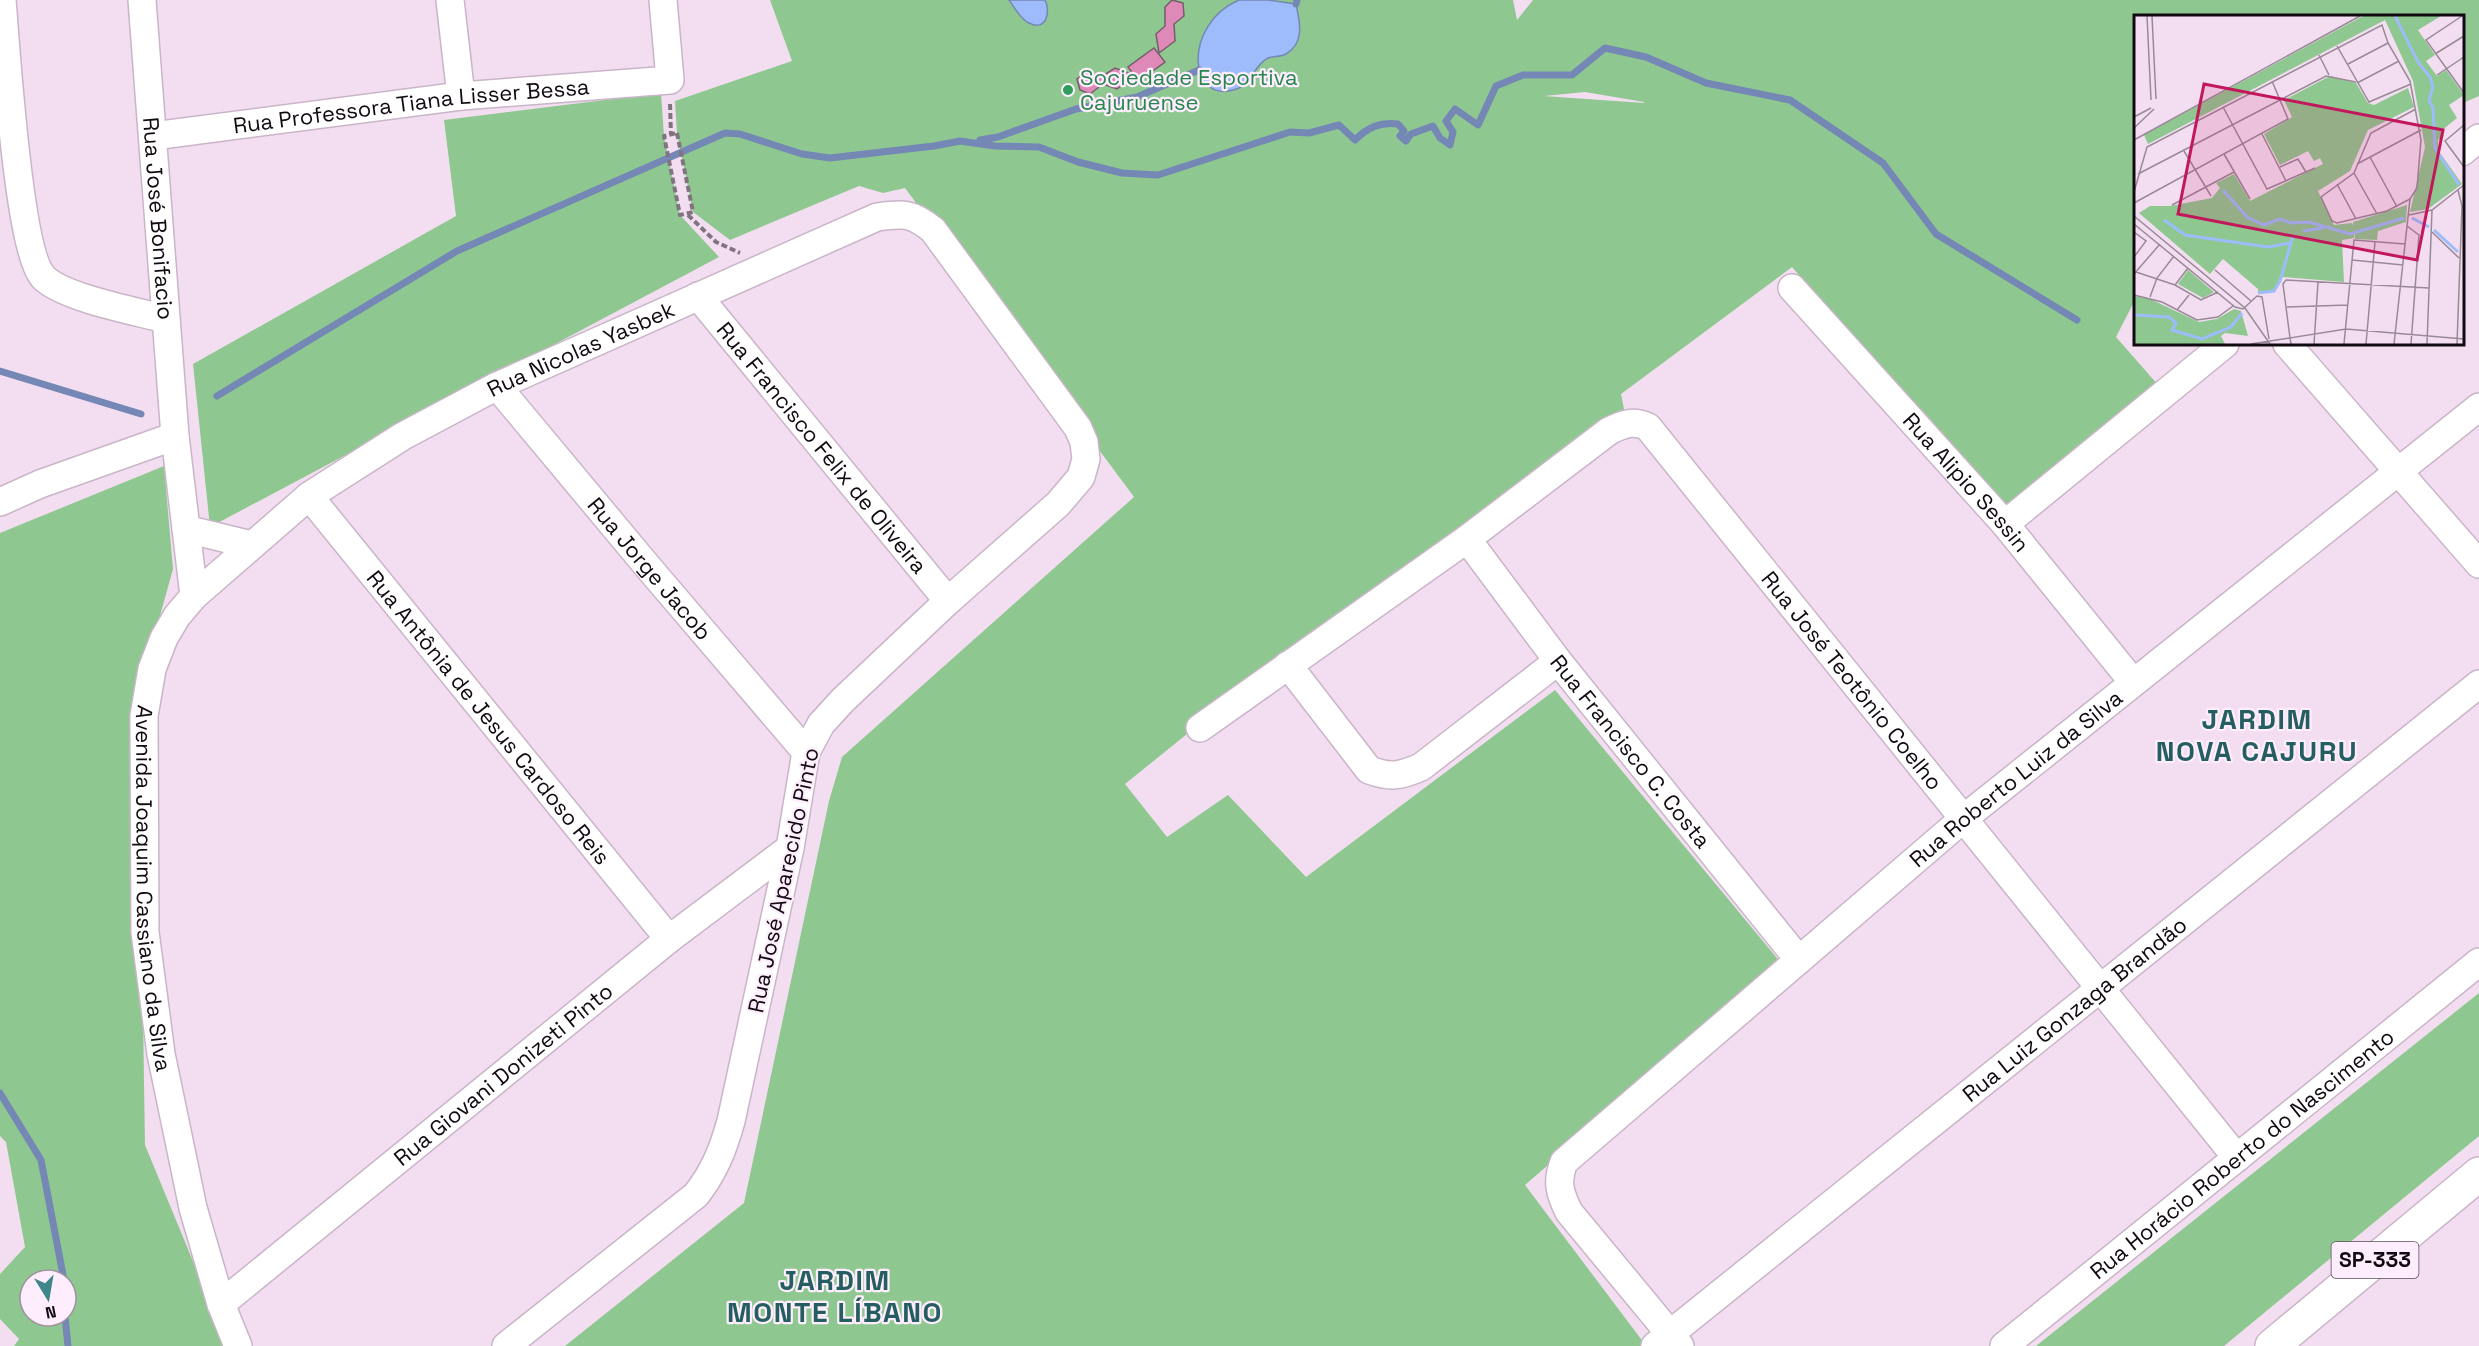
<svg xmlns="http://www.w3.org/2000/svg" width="2479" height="1346" font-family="'Space Grotesk',sans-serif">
<rect width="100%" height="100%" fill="#f3def1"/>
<!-- green -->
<g fill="#8ec890" fill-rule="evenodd">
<path d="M770,0H1513L1517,20L1533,0H2479V96L2463,103L2462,16H2136L2135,300L2116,337L2159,386L2022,504L1997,507L1792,267L1621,394L1625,414L1274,664L1125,784L1167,837L1228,795L1306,877L1555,690L1781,963L1525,1185L1644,1343L1640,1346H565L744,1203L829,801L842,757L1134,497L905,188L883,193L859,186L730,240L693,212L677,134L675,101L792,61ZM1585,92L1644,102V103L1544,96Z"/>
<polygon points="661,93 664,136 680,215 719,257 210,527 193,364 456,216 444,120"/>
<path d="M164,466L173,569L138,695L145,1145L228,1346H14L19,1339L0,1319V1274L25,1247L6,1142L0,1136V533ZM30,1280H66V1316H30Z"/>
<polygon points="2479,993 2479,1136 2224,1346 2036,1346"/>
</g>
<!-- water -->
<g fill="#9ebcfb" stroke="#7487b5" stroke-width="1.5">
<path d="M1009,0H1045C1051,12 1046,32 1029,23C1020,19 1015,8 1009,0Z"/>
<path d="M1239,0H1268L1296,4C1300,22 1305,43 1286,54C1281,57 1273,56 1268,58C1256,63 1251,83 1239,88C1187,109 1182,24 1239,0Z"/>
</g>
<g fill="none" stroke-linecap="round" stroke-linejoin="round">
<!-- stream -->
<g stroke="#7487b5" stroke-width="7">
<polyline points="1296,4 1297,0"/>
<polyline points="980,140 998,137 1076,109 1137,97 1199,70"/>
<polyline points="0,371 141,414"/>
<path d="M217,396L457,251L725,133L740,134L802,154L830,158L934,146L960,141L995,146L1039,147L1078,162L1122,173L1158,175L1290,132L1309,133L1339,125L1355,140C1368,127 1380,122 1398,124L1404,131L1400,136L1406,141L1411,134L1433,126L1440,138L1450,145L1453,132L1446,121L1455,109L1478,125L1496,86L1523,75H1572L1605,48L1646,57L1706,83L1790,100L1883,163L1936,234L2077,320"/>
<polyline points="0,1093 41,1160 64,1280"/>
<polyline points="65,1316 68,1346"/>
</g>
</g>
<!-- building -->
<g fill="#df89b9" stroke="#755e6a" stroke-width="1.5">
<polygon points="1172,0 1183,3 1184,16 1174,24 1175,41 1159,53 1156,34 1165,26 1165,7"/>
<polygon points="1154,48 1165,62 1139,81 1135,76 1117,89 1103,84 1090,94 1080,90 1077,79 1086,72 1101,77 1115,68 1134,75 1128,67"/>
</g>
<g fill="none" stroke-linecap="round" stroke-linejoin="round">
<!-- street casing -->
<g stroke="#cab5c8" stroke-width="30">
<g id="street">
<path d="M2,0C6,46 18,252 44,278C65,298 135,311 165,319"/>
<path id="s1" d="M142,0L175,436L194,596L177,616L164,638L152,669L144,716L145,932L161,1054L193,1208L221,1304L238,1346"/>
<polyline points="450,0 461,96"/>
<path id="s2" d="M153,136L461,96L670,80L663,0"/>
<polyline points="2462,152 2479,138"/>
<path id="s3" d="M1792,288L2005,524L2133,682"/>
<path id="s4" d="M698,296L948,601"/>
<polyline points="2287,344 2479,564"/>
<path id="s5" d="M497,386L648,567L806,752"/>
<path id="s6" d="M309,496L669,939"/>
<polyline points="0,502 40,484 175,436"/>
<polyline points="2005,524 2225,344"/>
<polyline points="186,529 252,545"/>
<path id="s7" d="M1467,539L1558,661L1799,960"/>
<path id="s8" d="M194,596L309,496L403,436L497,386L877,217C904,213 912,213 933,230L1078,428L1084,442L1086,459L1081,477L1058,504L948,601L843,700L821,724L806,752L790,848L731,1121C723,1150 714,1172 696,1195L506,1346"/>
<path d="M1288,665L1369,770C1391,778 1400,776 1421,767L1558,661"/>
<path id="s9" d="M1200,728L1467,539L1609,431C1623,424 1633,420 1648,427L2237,1158"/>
<path id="s10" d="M221,1304L669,939L790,848"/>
<path id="s11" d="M1655,1346L2479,684"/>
<path id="s12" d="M1680,1346L1569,1212C1560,1194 1556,1182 1564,1162L1963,819L2479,407"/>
<path id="s13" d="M2004,1346L2479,962"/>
</g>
</g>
<!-- primary casing -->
<g stroke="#cab5c8" stroke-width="36">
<polyline id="primary" points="2272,1346 2479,1174"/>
</g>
<!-- path -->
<g stroke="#817380" stroke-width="4" stroke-dasharray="6 3" stroke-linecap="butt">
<polyline points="670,104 671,135"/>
<polygon points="677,133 693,212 680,215 664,136"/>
<polyline points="688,215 716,242 740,253"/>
</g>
<!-- street -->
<use href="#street" stroke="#fff" stroke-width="27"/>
<!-- primary -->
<use href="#primary" stroke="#fff" stroke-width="33"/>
</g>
<!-- markers -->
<circle fill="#2e9e5b" stroke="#feedfc" stroke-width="2" cx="1068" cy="90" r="6"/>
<g text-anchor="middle" stroke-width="4.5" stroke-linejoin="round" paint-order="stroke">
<!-- shield labels -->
<rect fill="#feedfc" stroke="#584e58" stroke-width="1.5" x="2331.5" y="1242" width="87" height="36" rx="4.5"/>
<g font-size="21" font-weight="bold" fill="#110a11">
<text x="2375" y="1267">SP-333</text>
</g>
<!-- leisure labels -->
<g font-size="22" fill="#27864d" stroke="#feedfc" text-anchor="start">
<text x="1080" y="85">Sociedade Esportiva<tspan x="1080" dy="25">Cajuruense</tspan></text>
</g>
<!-- street labels -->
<g font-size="22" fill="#110a11" stroke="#feedfc">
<text dy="8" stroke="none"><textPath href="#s2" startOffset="260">Rua Professora Tiana Lisser Bessa</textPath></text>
<text dy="8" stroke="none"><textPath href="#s1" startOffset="219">Rua José Bonifacio</textPath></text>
<text dy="8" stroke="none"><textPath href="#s8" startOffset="462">Rua Nicolas Yasbek</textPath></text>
<text dy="8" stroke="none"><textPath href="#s4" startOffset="196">Rua Francisco Felix de Oliveira</textPath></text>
<text dy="8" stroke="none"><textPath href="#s3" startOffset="261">Rua Alipio Sessin</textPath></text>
<text dy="8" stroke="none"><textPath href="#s5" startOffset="238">Rua Jorge Jacob</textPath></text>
<text dy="8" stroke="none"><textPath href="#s9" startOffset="872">Rua José Teotônio Coelho</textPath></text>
<text dy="8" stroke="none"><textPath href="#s6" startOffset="285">Rua Antônia de Jesus Cardoso Reis</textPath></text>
<text dy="8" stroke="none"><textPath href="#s7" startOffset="268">Rua Francisco C. Costa</textPath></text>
<text dy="8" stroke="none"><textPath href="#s12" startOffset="819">Rua Roberto Luiz da Silva</textPath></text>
<text transform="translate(783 880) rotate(-78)" y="8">Rua José Aparecido Pinto</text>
<text dy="8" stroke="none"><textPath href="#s1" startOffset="904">Avenida Joaquim Cassiano da Silva</textPath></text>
<text dy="8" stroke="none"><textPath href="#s11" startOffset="538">Rua Luiz Gonzaga Brandão</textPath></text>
<text dy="8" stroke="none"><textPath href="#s10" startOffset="364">Rua Giovani Donizeti Pinto</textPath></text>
<text dy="8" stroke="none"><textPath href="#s13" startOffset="306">Rua Horácio Roberto do Nascimento</textPath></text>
</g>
<!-- district labels -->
<g font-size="28" font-weight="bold" letter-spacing="1.5" fill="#245e61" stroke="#feedfc">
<text x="2257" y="729">JARDIM<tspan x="2257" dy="32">NOVA CAJURU</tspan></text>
<text x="835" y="1290">JARDIM<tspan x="835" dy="32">MONTE LÍBANO</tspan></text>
</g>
</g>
<!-- overview -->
<g transform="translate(2134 15)">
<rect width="330" height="330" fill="#f3def1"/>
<path d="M229,1H307L284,15L301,40L292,46L303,61L312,55L330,80L315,90L323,103L307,116L310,121L304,125V135L328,169L294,194L276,197L291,132L279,66L251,5L14,129L10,120ZM196,61L222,68L234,88L240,90L274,73L280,92L234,115L216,156L184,176L200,210L218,208L220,212V223L208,225L210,267L149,262L140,276L124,279V274L89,244L76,259L5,198L16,191H36L78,183L86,173L82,168L100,159L116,186L189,149L186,143L180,146L174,136L146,150L130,119L158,102L150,85ZM273,190L272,207L244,216L243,225L221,224L219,207ZM54,255L80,277L69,283L44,269ZM0,281L14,283L65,307L83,304L100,294L107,296L114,321L91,318L87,321L91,329H0Z" fill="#8ec890"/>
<path fill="none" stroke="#9ebcfb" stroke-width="3" d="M261,1L284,47L296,62L299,72L295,85L299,93L301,133L325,170M89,175L113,202L130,210L146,204L157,208L175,207L216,219L270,203M278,203L295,212M30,205L51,220L134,232L156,228M300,215L324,237M169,216L189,213M124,278L140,276L146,266L159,221M0,300L35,302L42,308L38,315L68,324L97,312L108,298"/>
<path fill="none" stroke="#998997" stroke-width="1.5" d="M13,1L17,85M18,1L22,84M328,1L292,25L330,78M203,31L235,87L277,69M301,39L330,21M185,40L195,60M214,49L254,28M303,60L330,42M223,68L265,46M89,92L133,174L181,153M0,102L17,93M330,110L311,126L330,152M0,113L20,94M128,119L152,166M0,125L226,1M50,136L77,181M90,139L116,184M236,142L263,192M223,149L287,115M146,152L164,144L172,157M220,158L243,199M4,159L192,61L222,67M203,169L222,204M0,177L13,132L248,10L254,28L276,66L287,125L283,173L276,184L260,329M276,184L253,196L203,208L198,206L187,182L220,158L237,118L282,94M0,188L154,104L138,66M38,190L100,157M275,200L298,195L330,170M0,201L111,293L136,329M0,209L101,292L109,294L123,281L128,282L135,324M273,211L285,220L277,329M0,217L12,226L0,242M298,217L325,243M218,245L269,250M81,255L117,286M2,257L41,270L67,285L84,277M0,259L26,229M41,270L54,253M295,273L152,265L149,269L156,323L212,314L330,324M0,280L28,287L63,305L84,302L99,291M16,282L23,263L40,241M153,292L214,290M43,295L55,280M136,326L156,323L157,329M117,329L136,326M180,329L184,267M210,329L220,225L271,229M232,329L241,227M293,329L298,195M323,329L328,191L324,175"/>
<path fill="#c2185b" fill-opacity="0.15" stroke="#c2185b" stroke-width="3" d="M70,69L309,115L283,245L44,199Z"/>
<rect width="330" height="330" fill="none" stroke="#110a11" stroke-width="3"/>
</g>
<!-- north arrow -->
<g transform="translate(48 1298) rotate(169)"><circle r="28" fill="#feedfc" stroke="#9f929e" stroke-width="1.5"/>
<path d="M0-4.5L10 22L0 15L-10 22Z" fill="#3e868a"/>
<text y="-9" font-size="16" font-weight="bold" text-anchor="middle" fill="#110a11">N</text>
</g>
</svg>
